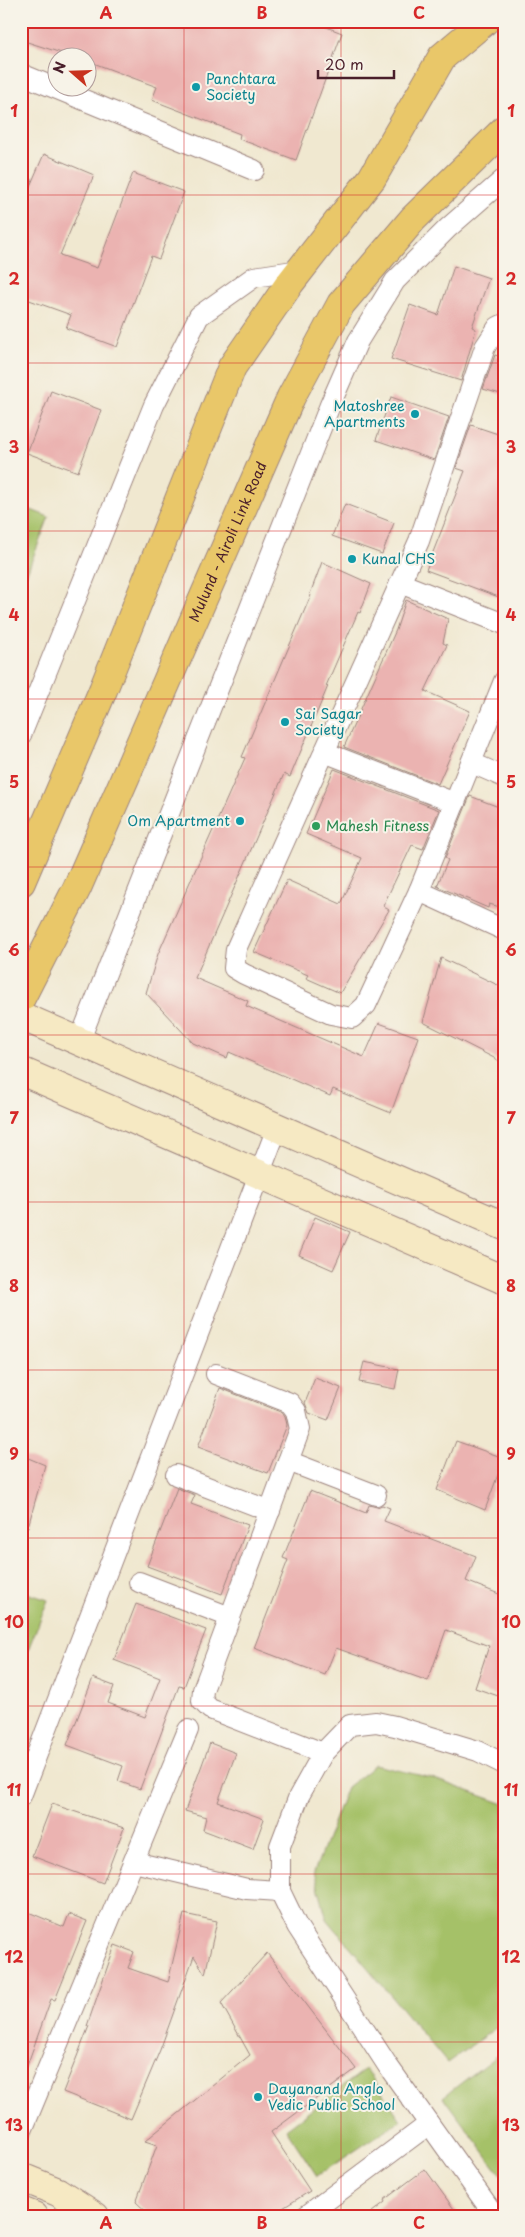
<svg xmlns="http://www.w3.org/2000/svg" width="525" height="2237" font-family="'Playpen Sans',sans-serif">
<rect width="100%" height="100%" fill="#f7f3e8"/>
<filter id="ink" filterUnits="userSpaceOnUse"><feTurbulence type="fractalNoise" baseFrequency=".02" numOctaves="2"/><feDisplacementMap in="SourceGraphic" scale="10" xChannelSelector="R" yChannelSelector="G"/><feConvolveMatrix kernelMatrix="1 2 1 2 8 2 1 2 1" color-interpolation-filters="sRGB"/></filter>
<filter id="wash" filterUnits="userSpaceOnUse"><feTurbulence type="fractalNoise" baseFrequency=".0096" numOctaves="4" result="noise"/><feDisplacementMap in="SourceGraphic" scale="20" xChannelSelector="R" yChannelSelector="G"/><feGaussianBlur stdDeviation="1.12" result="paint"/><feColorMatrix in="noise" values="0 0 0 0 0 0 0 0 0 0 0 0 0 0 0 0 0 1.4 0 .05"/><feComposite in="paint" operator="in"/></filter>
<g filter="url(#wash)">
<rect width="100%" height="100%" fill="#f0e8d0"/>
<!-- green -->
<g fill="#a5c168" stroke="#78704a">
<polygon points="21,506 49,517 21,588"/>
<polygon points="21,1591 48,1600 21,1667"/>
<polygon points="375,1765 432,1778 504,1804 504,2022 447,2063 327,1919 314,1872 347,1787"/>
<polygon points="504,2050 504,2179 443,2097"/>
<polygon points="366,2069 401,2120 317,2176 286,2129"/>
</g>
<g id="blocks">
<!-- building -->
<g fill="#ebb3b1">
<polygon points="21,21 311,21 342,33 296,160 239,139 240,134 152,100 157,87 88,61 88,58 77,58 21,40"/>
<polygon points="44,154 94,175 60,255 97,268 133,173 184,192 159,259 151,256 117,347 66,328 71,315 21,297 21,207"/>
<polygon points="454,266 489,278 472,327 476,329 461,381 391,359 410,305 438,315"/>
<polygon points="495,355 504,358 504,395 483,389"/>
<polygon points="51,391 101,410 78,472 27,453"/>
<polygon points="391,397 449,417 434,460 376,440"/>
<polygon points="471,425 504,436 504,599 426,570 465,471 456,468"/>
<polygon points="345,504 394,523 382,554 332,536"/>
<polygon points="322,562 371,584 360,613 358,612 326,686 328,686 290,777 284,774 195,978 248,1001 246,1006 364,1057 379,1023 418,1037 391,1113 333,1089 330,1096 229,1052 227,1058 193,1043 146,993 158,954 245,758 242,757 311,595 310,594"/>
<polygon points="406,600 448,619 443,643 447,645 425,691 470,711 438,784 344,747 396,630"/>
<polygon points="334,769 439,810 423,849 412,845 383,906 389,910 340,993 306,978 308,975 254,952 287,880 341,904 362,858 306,834"/>
<polygon points="470,796 504,809 504,908 489,904 488,908 437,886 448,860 445,858"/>
<polygon points="441,958 504,988 504,1063 423,1022"/>
<polygon points="315,1217 350,1232 333,1270 299,1255"/>
<polygon points="364,1362 399,1369 395,1389 359,1382"/>
<polygon points="315,1378 341,1388 328,1420 309,1413 305,1403"/>
<polygon points="220,1388 283,1413 285,1416 287,1425 268,1473 198,1447"/>
<polygon points="456,1441 504,1458 485,1510 437,1490"/>
<polygon points="21,1455 45,1465 28,1527 21,1527"/>
<polygon points="177,1488 195,1495 191,1504 248,1525 222,1594 147,1566"/>
<polygon points="310,1491 366,1513 369,1505 377,1507 382,1505 390,1508 384,1521 476,1556 466,1581 504,1596 504,1698 475,1688 489,1646 446,1630 428,1681 336,1648 325,1675 254,1648 288,1560 283,1558"/>
<polygon points="136,1604 206,1630 184,1687 179,1686 140,1789 118,1781 123,1766 67,1745 93,1678 114,1686 108,1703 145,1717 160,1678 114,1660"/>
<polygon points="210,1743 236,1753 218,1802 264,1819 253,1849 203,1830 206,1817 185,1811"/>
<polygon points="52,1804 124,1828 103,1883 32,1856"/>
<polygon points="21,1909 64,1927 69,1914 87,1921 55,2000 51,1999 24,2074 21,2074"/>
<polygon points="184,1914 217,1921 205,1974 194,1956 160,2050 131,2119 63,2092 89,2026 87,2026 115,1945 134,1952 128,1968 168,1982"/>
<polygon points="267,1953 356,2069 271,2132 310,2191 270,2216 151,2216 136,2202 157,2145 145,2141 250,2055 221,2003"/>
<polygon points="425,2169 459,2216 367,2216 385,2202 384,2200"/>
</g>
</g>
</g>
<g filter="url(#ink)">
<use href="#blocks" fill-opacity="0" stroke="#9d847e" stroke-width="1"/>
<g fill="none" stroke-linecap="round" stroke-linejoin="round">
<!-- street casing -->
<g stroke="#9d847e" stroke-width="22">
<g id="street">
<polyline points="21,74 254,170"/>
<polyline points="504,324 498,327 485,347 419,541 236,949 234,968 244,974 331,1014 352,1018 366,1005 419,891 504,681"/>
<polyline points="400,583 504,624"/>
<polyline points="21,735 154,405 199,316 254,277 300,270"/>
<polyline points="324,752 455,803"/>
<polyline points="472,763 504,777"/>
<polyline points="419,891 504,930"/>
<polyline points="79,1042 330,405 358,341 395,281 448,228 504,179"/>
<polyline points="216,1374 290,1403 296,1411 300,1429 203,1690 202,1701 210,1709 323,1753"/>
<polyline points="288,1461 376,1495"/>
<polyline points="176,1475 270,1511"/>
<polyline points="139,1582 230,1617"/>
<polyline points="21,1796 277,1128"/>
<polyline points="134,1862 247,1889 280,1891"/>
<polyline points="21,2133 188,1730"/>
<polyline points="306,2216 429,2124"/>
<polyline points="495,2216 388,2066 297,1926 280,1891 280,1846 299,1796 323,1753 350,1725 376,1722 395,1726 478,1751 504,1764"/>
</g>
</g>
<!-- secondary casing -->
<g stroke="#9d847e" stroke-width="30">
<g id="secondary">
<polyline points="21,1016 504,1226"/>
<polyline points="21,1071 504,1280"/>
<polyline points="21,2177 58,2192 95,2216"/>
<polyline points="21,2211 34,2216"/>
</g>
</g>
<!-- primary casing -->
<g stroke="#9d847e" stroke-width="30">
<g id="primary">
<polyline points="21,882 103,690 232,367 290,283 372,178 442,57 485,21"/>
<path id="s1" d="M21,998L77,888L291,397L341,304L413,219L504,130"/>
</g>
</g>
<!-- street -->
<use href="#street" stroke="#fff" stroke-width="20"/>
<!-- secondary -->
<use href="#secondary" stroke="#f6e9c3" stroke-width="28"/>
<!-- primary -->
<use href="#primary" stroke="#e9c769" stroke-width="28"/>
</g>
</g>
<!-- grid -->
<path fill="none" stroke="#d62828" stroke-width="1" stroke-opacity="0.55" d="M184,21V2216M341,21V2216M21,195H504M21,363H504M21,531H504M21,699H504M21,867H504M21,1035H504M21,1202H504M21,1370H504M21,1538H504M21,1706H504M21,1874H504M21,2042H504"/>
<!-- markers -->
<g fill="#0f9aa8" stroke="#f7f3e8" stroke-width="2">
<circle cx="196" cy="87" r="5"/>
<circle cx="415" cy="414" r="5"/>
<circle cx="352" cy="559" r="5"/>
<circle cx="285" cy="722" r="5"/>
<circle cx="240" cy="821" r="5"/>
<circle cx="258" cy="2097" r="5"/>
</g>
<circle fill="#2e9e5b" stroke="#f7f3e8" stroke-width="2" cx="316" cy="826" r="5"/>
<g text-anchor="middle" stroke-width="4" stroke-linejoin="round" paint-order="stroke">
<!-- culture labels -->
<g font-size="14" fill="#0d838f" stroke="#f7f3e8" text-anchor="start">
<text x="206" y="84">Panchtara<tspan x="206" dy="16">Society</tspan></text>
<text x="405" y="411" text-anchor="end">Matoshree<tspan x="405" dy="16">Apartments</tspan></text>
<text x="362" y="564">Kunal CHS</text>
<text x="295" y="719">Sai Sagar<tspan x="295" dy="16">Society</tspan></text>
<text x="230" y="826" text-anchor="end">Om Apartment</text>
<text x="268" y="2094">Dayanand Anglo<tspan x="268" dy="16">Vedic Public School</tspan></text>
</g>
<!-- street labels -->
<g font-size="14" fill="#4a1f2b" stroke="#f7f3e8">
<text dy="5" stroke="none"><textPath href="#s1" startOffset="501">Mulund - Airoli Link Road</textPath></text>
</g>
<!-- leisure labels -->
<g font-size="14" fill="#27864d" stroke="#f7f3e8" text-anchor="start">
<text x="326" y="831">Mahesh Fitness</text>
</g>
</g>
<!-- margin -->
<rect width="525" height="2237" fill="none" stroke="#f7f3e8" stroke-width="55"/>
<!-- north arrow -->
<g transform="translate(72 72) rotate(290)"><circle r="24" fill="#f7f3e8" stroke="#b29e9c"/>
<path d="M0-4L9 19L0 12L-9 19Z" fill="#c8321e"/>
<text y="-8" font-size="14" font-weight="bold" text-anchor="middle" fill="#4a1f2b">N</text>
</g>
<!-- scale -->
<path d="M318 70v8h76v-8" fill="none" stroke="#4a1f2b" stroke-width="2.5"/>
<text x="325" y="70" font-size="15" fill="#4a1f2b" stroke="#f7f3e8" stroke-width="4" paint-order="stroke">20 m</text>
<rect x="28" y="28" width="470" height="2182" fill="none" stroke="#d62828" stroke-width="2"/>
<g font-size="16" text-anchor="middle" font-weight="bold" fill="#d62828">
<text x="106" y="19">A</text>
<text x="262" y="19">B</text>
<text x="419" y="19">C</text>
<text x="14" y="117">1</text>
<text x="511" y="117">1</text>
<text x="14" y="285">2</text>
<text x="511" y="285">2</text>
<text x="14" y="453">3</text>
<text x="511" y="453">3</text>
<text x="14" y="621">4</text>
<text x="511" y="621">4</text>
<text x="14" y="788">5</text>
<text x="511" y="788">5</text>
<text x="14" y="956">6</text>
<text x="511" y="956">6</text>
<text x="14" y="1124">7</text>
<text x="511" y="1124">7</text>
<text x="14" y="1292">8</text>
<text x="511" y="1292">8</text>
<text x="14" y="1460">9</text>
<text x="511" y="1460">9</text>
<text x="14" y="1628">10</text>
<text x="511" y="1628">10</text>
<text x="14" y="1796">11</text>
<text x="511" y="1796">11</text>
<text x="14" y="1963">12</text>
<text x="511" y="1963">12</text>
<text x="14" y="2131">13</text>
<text x="511" y="2131">13</text>
<text x="106" y="2229">A</text>
<text x="262" y="2229">B</text>
<text x="419" y="2229">C</text>
</g>
</svg>
